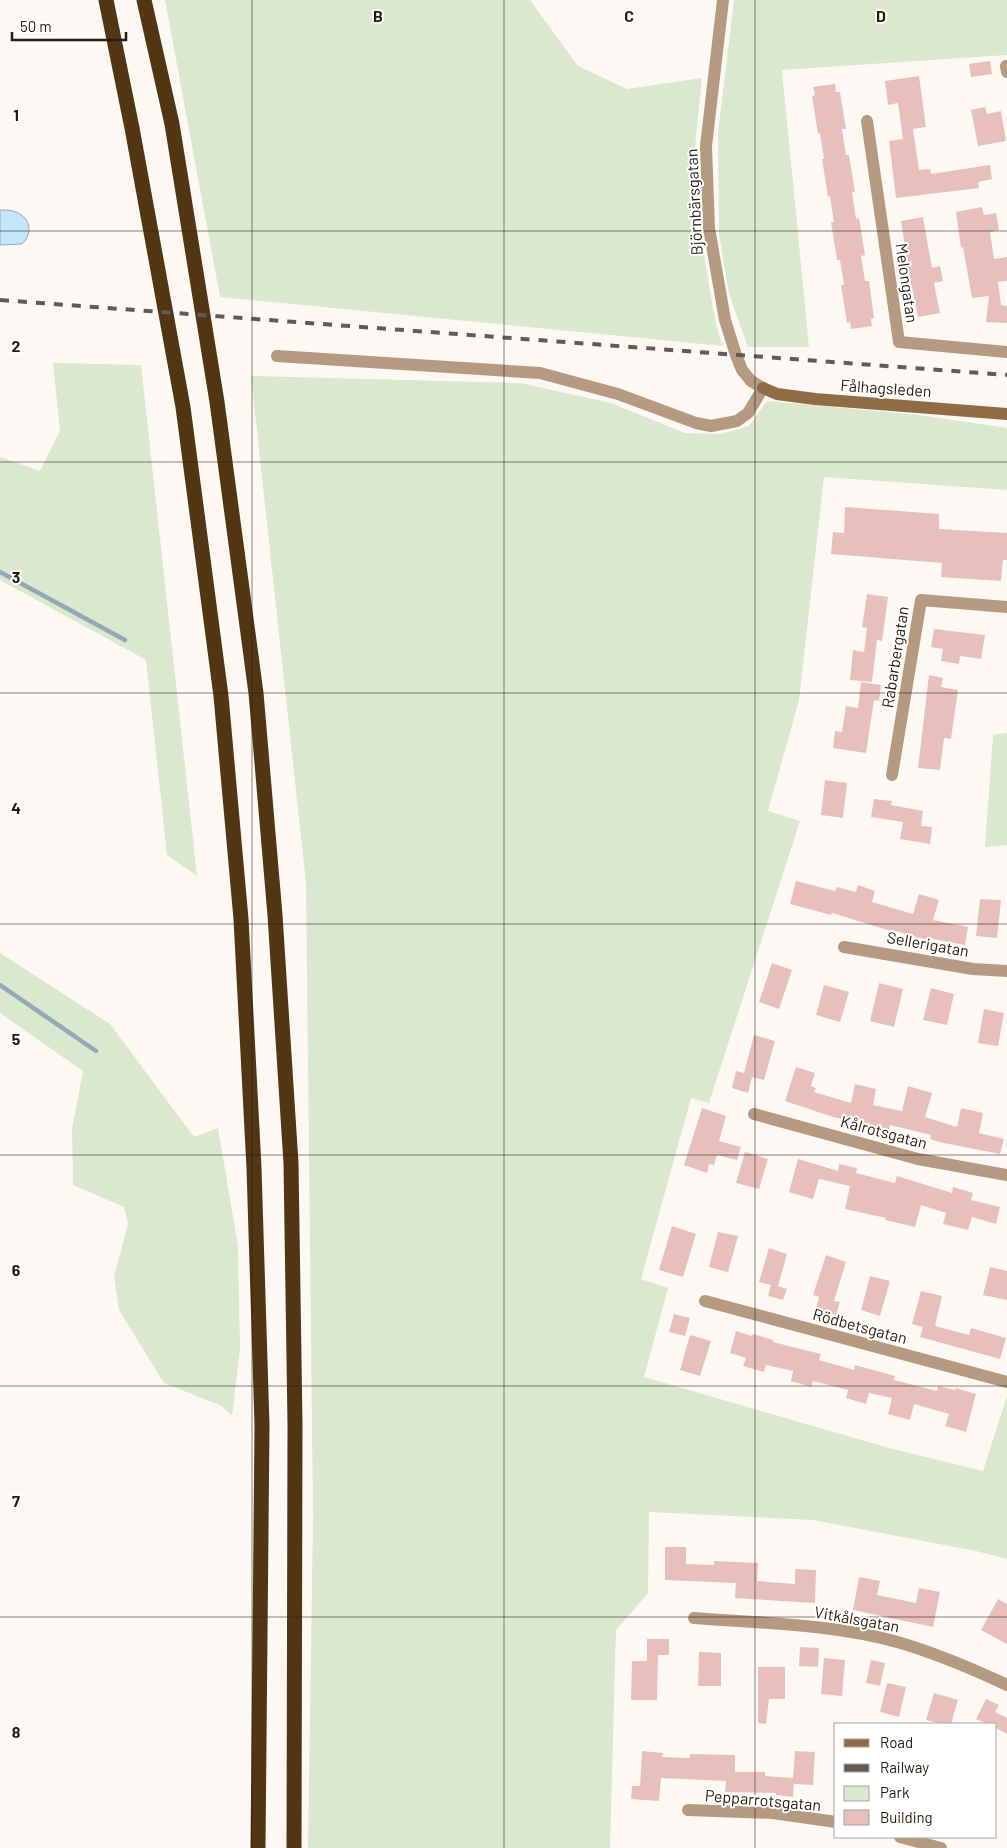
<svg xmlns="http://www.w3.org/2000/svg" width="1007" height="1848" font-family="Barlow,sans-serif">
<rect width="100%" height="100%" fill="#fef8f4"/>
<!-- green -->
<g fill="#dae8cf">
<polygon points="165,0 530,0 578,66 627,89 702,78 694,157 698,220 716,325 723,346 220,297"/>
<polygon points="734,0 1007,0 1007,55 782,70 809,347 748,347 729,294 719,234 718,133"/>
<polygon points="53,363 141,365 197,876 167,855 146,660 0,580 0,457 40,471 60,431"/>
<polygon points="251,376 520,383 611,403 685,433 721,434 749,426 767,401 919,415 1007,428 1007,490 824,477 799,700 768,811 800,821 709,1103 691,1098 641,1279 668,1288 644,1377 889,1448 983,1471 1007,1396 1007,1559 976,1551 813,1520 649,1512 648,1593 616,1630 610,1848 308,1848 313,1518 306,883"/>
<polygon points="1007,733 1007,845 985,847 993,735"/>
<polygon points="0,953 110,1024 194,1137 218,1128 238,1246 240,1349 232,1416 222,1406 164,1383 119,1310 114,1277 128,1224 124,1207 73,1185 72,1129 83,1071 0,1013"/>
</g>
<!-- water -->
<path fill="#c5e5fa" stroke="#95a8b5" d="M0,210C5,210 11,210 16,212C31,218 33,234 22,244L0,245Z"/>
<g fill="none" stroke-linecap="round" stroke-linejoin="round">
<!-- stream -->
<g stroke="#95a8b5" stroke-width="4.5">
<polyline points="0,572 125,640"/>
<polyline points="0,985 96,1051"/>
</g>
</g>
<!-- building -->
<g fill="#e7c0bd">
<polygon points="990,61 992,74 971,77 969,64"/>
<polygon points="919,76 926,127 913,129 919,170 930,169 931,174 990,165 992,179 978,182 979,188 896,198 889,141 903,139 898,103 888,105 885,81"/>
<polygon points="835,84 836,92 840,92 846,129 842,129 846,155 849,155 855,192 852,192 856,219 859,218 865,255 861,256 865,281 869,281 874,318 871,319 872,326 851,329 850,322 847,323 841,285 844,285 840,260 837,260 831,222 834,222 830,196 828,197 822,159 824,159 820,133 818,134 812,96 815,95 813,87"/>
<polygon points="985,107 987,114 1001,111 1006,141 978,146 971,110"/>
<polygon points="982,207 984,215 996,213 999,230 990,232 994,259 1007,257 1007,281 998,282 1001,305 1007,306 1007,323 986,322 989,296 972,298 963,247 961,248 956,212"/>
<polygon points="923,217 932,268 940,266 943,281 934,283 940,313 918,317 909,273 901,221"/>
<polygon points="845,507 939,514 939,529 1007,533 1007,560 1003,560 1001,581 941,577 942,563 831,554 833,532 844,533"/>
<polygon points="867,594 888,597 882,641 877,640 872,682 850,680 853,650 864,652 867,628 862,627"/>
<polygon points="934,629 985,635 981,659 960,656 959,664 941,661 943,649 931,647"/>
<polygon points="929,675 943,678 941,687 958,690 951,739 944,738 940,770 918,768"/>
<polygon points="861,682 881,685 879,701 874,700 866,753 833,748 835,731 842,732 846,706 858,708"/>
<polygon points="825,780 847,783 843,818 821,815"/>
<polygon points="874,799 892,801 891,805 923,811 921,826 932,827 930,844 900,839 903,822 871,817"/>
<polygon points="796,881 835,891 837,887 856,892 858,885 875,891 872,902 913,914 919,894 939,900 933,920 968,927 965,945 928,938 927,940 892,930 891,931 832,913 831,915 790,904"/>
<polygon points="980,899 1001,900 997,938 976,936"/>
<polygon points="772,963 792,970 779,1009 759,1002"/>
<polygon points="879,983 903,989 894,1027 870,1021"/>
<polygon points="824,985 849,992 840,1022 816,1015"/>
<polygon points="931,988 954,994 947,1025 923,1020"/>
<polygon points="984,1009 1004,1013 998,1046 978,1043"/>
<polygon points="754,1035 775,1041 764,1080 752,1077 748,1093 732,1088 736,1071 744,1073"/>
<polygon points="796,1067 815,1073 811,1086 816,1088 814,1092 851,1103 855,1084 876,1089 873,1105 902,1111 908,1086 932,1093 925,1117 957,1127 961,1108 983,1113 979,1133 1004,1139 1000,1154 939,1142 930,1139 931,1135 890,1125 889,1129 833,1117 785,1101"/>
<polygon points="702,1108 726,1116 719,1141 741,1147 737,1160 717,1155 714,1165 709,1164 707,1173 684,1165"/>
<polygon points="745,1152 768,1159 759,1189 736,1183"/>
<polygon points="798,1159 838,1171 839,1164 857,1168 856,1173 895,1183 897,1176 952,1193 953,1187 973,1193 971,1200 1000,1207 996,1224 972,1217 968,1230 943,1224 946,1213 921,1205 915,1227 885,1220 886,1218 845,1209 850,1186 819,1179 813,1199 789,1192"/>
<polygon points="672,1226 696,1234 683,1277 659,1270"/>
<polygon points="718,1232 738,1236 728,1272 709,1267"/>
<polygon points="769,1248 787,1254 778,1286 787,1289 783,1300 768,1296 771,1285 759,1282"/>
<polygon points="826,1255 846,1262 834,1301 840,1302 836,1315 816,1309 819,1297 813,1295"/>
<polygon points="990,1267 1007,1271 1007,1300 983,1295"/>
<polygon points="870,1276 890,1281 880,1316 861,1310"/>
<polygon points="921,1291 942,1296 935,1326 969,1335 971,1328 1006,1338 1000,1359 920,1337 923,1327 912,1324"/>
<polygon points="674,1314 690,1318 685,1336 669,1332"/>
<polygon points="736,1331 752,1336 753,1334 773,1340 773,1342 821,1354 819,1360 854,1370 855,1365 895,1376 894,1380 937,1391 938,1386 955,1390 956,1388 976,1394 966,1432 945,1426 949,1414 914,1404 910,1420 888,1414 892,1398 869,1393 866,1404 846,1398 848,1390 813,1381 811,1387 791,1381 793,1371 766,1365 764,1372 743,1366 746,1358 730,1353"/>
<polygon points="690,1335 711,1341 700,1376 680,1370"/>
<polygon points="665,1547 686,1547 686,1564 714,1565 714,1561 758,1563 757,1581 795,1584 795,1569 816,1570 815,1603 735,1598 736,1583 665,1580"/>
<polygon points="859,1577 880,1581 877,1595 916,1603 919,1588 940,1592 933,1627 853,1610"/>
<polygon points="998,1599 1007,1604 1007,1644 981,1630"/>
<polygon points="647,1639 669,1639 669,1655 658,1655 657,1700 631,1700 632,1661 647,1661"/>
<polygon points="800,1647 819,1648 818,1667 799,1666"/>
<polygon points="699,1652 721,1653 721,1686 698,1686"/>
<polygon points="824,1658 845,1660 842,1696 821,1694"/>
<polygon points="871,1660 885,1663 880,1686 866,1683"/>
<polygon points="758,1667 785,1667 785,1699 769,1699 766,1724 758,1723"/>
<polygon points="887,1683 906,1687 899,1717 880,1712"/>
<polygon points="934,1693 958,1700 951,1724 942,1724 926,1720"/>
<polygon points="986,1699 999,1705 995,1712 1007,1718 1007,1734 996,1728 996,1724 987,1724 976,1719"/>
<polygon points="642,1751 663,1753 662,1757 690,1758 690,1754 735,1755 735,1772 765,1772 765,1776 793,1778 795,1751 815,1752 813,1785 794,1784 793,1797 776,1795 776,1793 725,1792 726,1781 661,1778 659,1801 631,1799 632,1786 640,1786"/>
</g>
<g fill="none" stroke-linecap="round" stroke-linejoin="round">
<!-- street -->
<g stroke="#b39a80" stroke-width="12">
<polyline points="1006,66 1007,72"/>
<polyline points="867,121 899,342 1007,352"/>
<polyline points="277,356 540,373 618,394 696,423 711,426 737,421 748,413 763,388 751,381 742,370 736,355 725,320 709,228 706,146 723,0"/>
<polyline points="892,775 921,600 1007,607"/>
<polyline points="844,947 973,969 1007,971"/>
<polyline points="754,1114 918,1159 1007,1175"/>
<polyline points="705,1301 1007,1382"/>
<path d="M694,1618C760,1623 837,1624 901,1643C937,1654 973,1669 1007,1685"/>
<polyline points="688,1810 773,1813 836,1822"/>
<polyline points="900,1837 941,1848"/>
</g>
<!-- secondary -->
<polyline stroke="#8f6c45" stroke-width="12" points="763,388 777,394 815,399 1007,414"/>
<!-- highway -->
<g stroke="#523613" stroke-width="15">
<polyline points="106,0 132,128 183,407 221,696 241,919 254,1168 262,1425 258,1848"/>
<polyline points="144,0 172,124 217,402 256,693 275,915 291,1163 295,1424 294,1848"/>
</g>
<!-- rail -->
<polyline stroke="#625a53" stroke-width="4" stroke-dasharray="9 9" stroke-linecap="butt" points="0,300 1007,375"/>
</g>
<!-- grid -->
<path fill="none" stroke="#251b13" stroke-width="1" stroke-opacity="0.55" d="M252,0V1848M504,0V1848M755,0V1848M0,231H1007M0,462H1007M0,693H1007M0,924H1007M0,1155H1007M0,1386H1007M0,1617H1007"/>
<g text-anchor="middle" stroke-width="4" stroke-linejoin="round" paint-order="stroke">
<!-- street labels -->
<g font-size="16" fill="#251b13" stroke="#fff">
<text transform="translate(694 202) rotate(-93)" y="6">Björnbärsgatan</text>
<text transform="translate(907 283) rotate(82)" y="6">Melongatan</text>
<text transform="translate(886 388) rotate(4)" y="6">Fålhagsleden</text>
<text transform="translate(895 657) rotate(-81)" y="6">Rabarbergatan</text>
<text transform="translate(928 944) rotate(10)" y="6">Sellerigatan</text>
<text transform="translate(884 1132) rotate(15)" y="6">Kålrotsgatan</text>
<text transform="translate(860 1326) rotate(15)" y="6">Rödbetsgatan</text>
<text transform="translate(857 1619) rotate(10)" y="6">Vitkålsgatan</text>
<text transform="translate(763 1800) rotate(5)" y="6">Pepparrotsgatan</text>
</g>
</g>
<g font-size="16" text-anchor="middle" font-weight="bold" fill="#251b13" stroke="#fff" stroke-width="4" stroke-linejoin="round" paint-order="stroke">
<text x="378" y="22">B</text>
<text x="629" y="22">C</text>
<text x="881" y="22">D</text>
<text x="16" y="121">1</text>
<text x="16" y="352">2</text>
<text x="16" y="583">3</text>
<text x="16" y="814">4</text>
<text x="16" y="1045">5</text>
<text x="16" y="1276">6</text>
<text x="16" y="1507">7</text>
<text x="16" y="1738">8</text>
</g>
<!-- legend -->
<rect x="834" y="1723" width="162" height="115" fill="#ffffff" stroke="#a8a4a1"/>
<rect x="844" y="1739" width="25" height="8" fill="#8f6c45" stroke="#a8a4a1"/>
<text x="880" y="1748" font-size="15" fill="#251b13">Road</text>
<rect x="844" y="1764" width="25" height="8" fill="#625a53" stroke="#a8a4a1"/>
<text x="880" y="1773" font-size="15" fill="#251b13">Railway</text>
<rect x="844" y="1786" width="25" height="15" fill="#dae8cf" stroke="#a8a4a1"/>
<text x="880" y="1798" font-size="15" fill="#251b13">Park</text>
<rect x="844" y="1810" width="25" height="15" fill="#e7c0bd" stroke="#a8a4a1"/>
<text x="880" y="1823" font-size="15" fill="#251b13">Building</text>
<!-- scale -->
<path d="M12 32v8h114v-8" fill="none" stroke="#251b13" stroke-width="2.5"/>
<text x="20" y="32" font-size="15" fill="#251b13" stroke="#ffffff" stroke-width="4" paint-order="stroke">50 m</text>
</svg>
